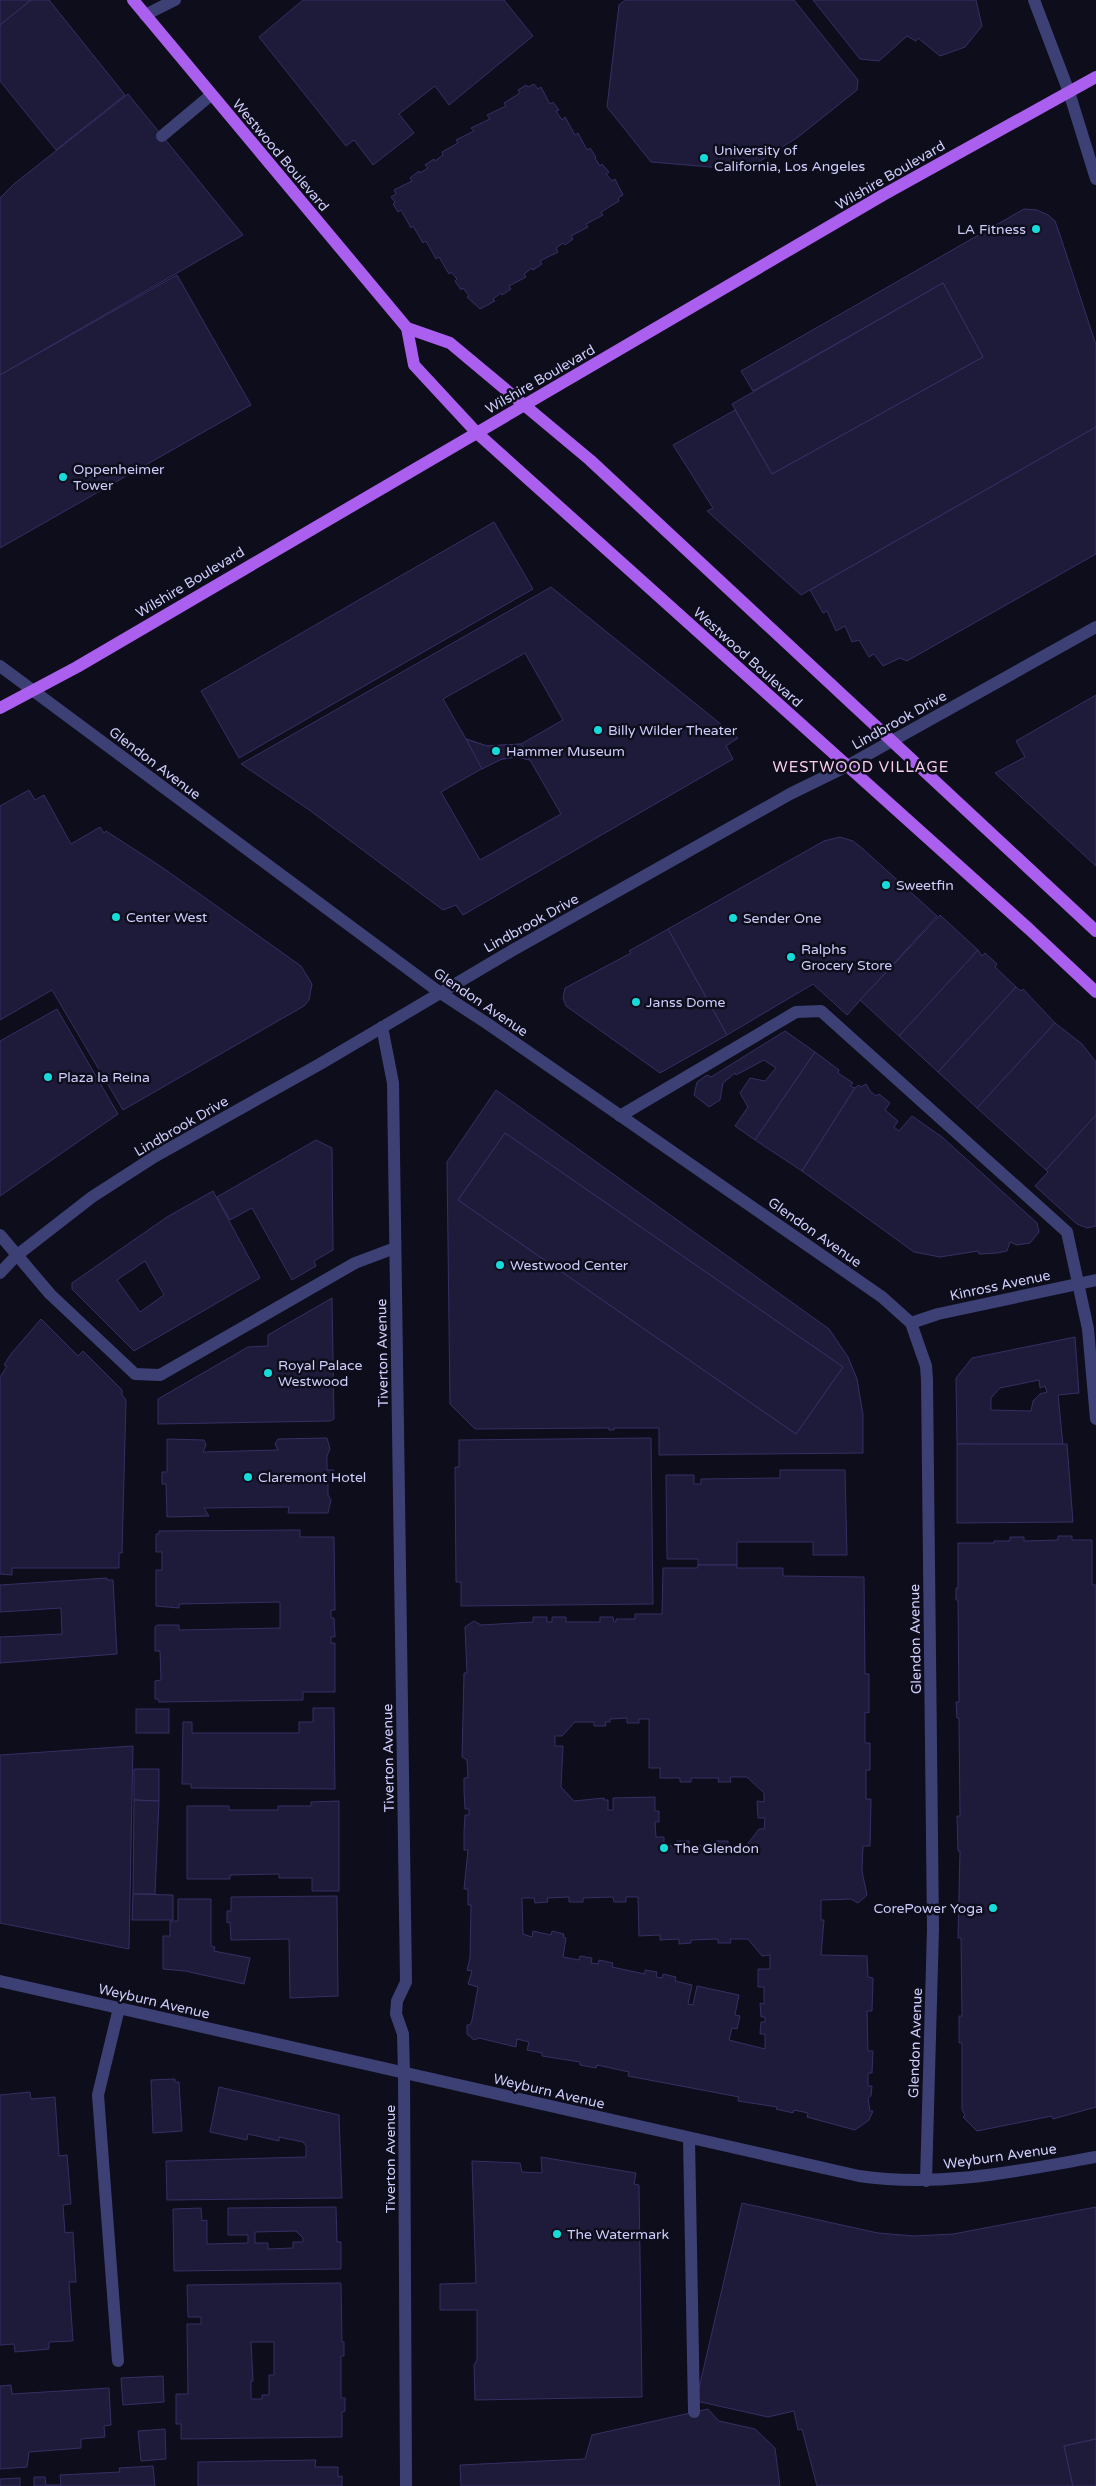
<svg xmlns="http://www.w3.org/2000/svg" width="1096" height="2486" font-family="'Varela Round',sans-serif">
<rect width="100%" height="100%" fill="#0e0d1b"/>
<!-- building -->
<g fill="#1e1b3a" stroke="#352f64" fill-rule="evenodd">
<polygon points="0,0 31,0 0,25"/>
<polygon points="31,0 49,0 125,95 56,150 0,81 0,25"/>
<polygon points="303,0 504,0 533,36 449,105 435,86 399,114 414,133 373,165 354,140 346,146 259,37"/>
<polygon points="625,0 794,0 858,80 857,90 798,137 746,170 651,162 607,107 619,5"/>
<polygon points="813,0 976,0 982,26 965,47 940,56 918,38 916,41 907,36 879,61 860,59"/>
<polygon points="534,84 538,89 541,87 550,104 553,102 559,110 556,111 562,120 565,117 575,135 578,133 587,150 590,148 596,157 595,158 600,166 602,164 609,172 606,174 612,181 615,179 623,195 618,198 619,201 601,212 603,215 586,224 588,227 571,236 573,239 565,245 563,243 556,248 558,252 540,261 542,264 533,270 532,268 524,274 526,277 509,286 511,289 502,295 501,293 493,299 495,301 480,309 467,297 469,296 463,288 461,290 455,281 457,279 451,272 449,274 439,257 436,259 426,241 423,243 413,226 411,228 401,210 398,212 393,204 395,202 391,197 396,194 394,190 412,181 410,178 419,171 420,173 428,168 425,165 434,159 435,161 443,155 442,152 458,143 456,140 474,131 471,128 490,119 487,115 506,106 504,103 520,93 518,90 526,85 528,87"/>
<polygon points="128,94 243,235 0,375 0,198 14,184"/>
<polygon points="1024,209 1037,210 1048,215 1055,221 1060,235 1096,345 1096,427 801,595 707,511 713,508 673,445 735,410 772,474 983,357 943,283 753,391 741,371"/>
<polygon points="177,275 251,405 0,548 0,375"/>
<polygon points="943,283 983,357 772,474 732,404"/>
<polygon points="1096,427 1096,554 907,661 900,658 883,666 874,654 869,657 859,640 852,642 845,626 836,631 827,611 823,613 810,590"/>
<polygon points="494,522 533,589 239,758 201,691"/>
<path d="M551,587L738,738L726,746L733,759L463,915L456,905L443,910L308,809L241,764ZM525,653L563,720L521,744L487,746L466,739L443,699ZM517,757L530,760L561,814L480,860L441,792L497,760Z"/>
<polygon points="1096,695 1096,866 995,773 1025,757 1016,741"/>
<polygon points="466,739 487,746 521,744 530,760 517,757 502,759 482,769"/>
<polygon points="29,790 35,800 44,795 71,844 100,827 104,833 106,831 163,868 301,966 312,984 309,1000 304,1006 123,1110 52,990 0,1020 0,806"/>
<polygon points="840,837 853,841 863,849 937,916 847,1015 813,984 727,1035 668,929 824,841"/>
<polygon points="940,915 978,950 899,1036 860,1000"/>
<polygon points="668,929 727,1035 660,1073 566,1006 563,998 565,988 631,953 629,951"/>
<polygon points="978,950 982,956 985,953 997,964 995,967 1016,987 938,1072 899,1036"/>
<polygon points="1016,987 1021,991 1023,989 1055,1023 977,1108 938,1072"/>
<polygon points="57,1009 118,1114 0,1196 0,1041"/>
<polygon points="1055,1023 1082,1044 1096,1062 1096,1115 1046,1170 977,1108"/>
<polygon points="785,1031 815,1052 755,1140 735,1126 748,1107 740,1093 750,1078 765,1081 776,1068 764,1060 736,1075 735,1073 723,1083 720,1100 709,1107 694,1095 697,1082 707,1075 711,1077"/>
<polygon points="815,1052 839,1070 838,1073 853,1083 850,1086 855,1088 802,1171 755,1140"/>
<polygon points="866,1084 870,1091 876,1096 879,1094 890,1103 885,1110 898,1121 894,1127 899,1131 912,1116 942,1137 1037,1223 1039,1232 1030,1243 1017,1245 1010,1242 1007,1251 997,1253 979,1254 978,1251 940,1257 914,1252 802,1171 855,1088 859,1085 861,1087"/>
<path d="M496,1090L829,1329L848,1357L857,1379L863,1415V1453L659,1455V1428H614V1430H609V1428L475,1429L450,1404L447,1162ZM505,1133L843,1367L796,1434L458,1200Z"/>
<polygon points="1096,1115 1096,1226 1087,1228 1077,1224 1035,1186 1048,1172 1046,1170"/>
<polygon points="505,1133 843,1367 796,1434 458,1200"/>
<polygon points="316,1140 332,1148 333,1250 314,1261 316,1266 292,1280 252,1208 230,1220 217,1197"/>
<path d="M213,1191L260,1278L134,1351L72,1289V1283L167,1217ZM145,1261L164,1295L140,1312L117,1280Z"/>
<polygon points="332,1298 334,1419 330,1421 158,1424 158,1399 248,1347 268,1346 268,1335"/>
<polygon points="41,1319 78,1356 83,1351 122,1390 122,1395 126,1400 122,1553 119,1553 119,1568 12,1568 12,1575 0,1574 0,1377 7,1366 4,1365 11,1354"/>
<path d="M1075,1337L1079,1393L1058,1395L1063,1445L957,1444L956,1378L972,1358ZM1039,1380L1040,1388L1045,1386L1047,1392L1040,1394L1033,1401L1031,1411L991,1410V1398L1000,1388Z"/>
<polygon points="327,1438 330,1449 327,1456 327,1470 334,1470 334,1481 328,1481 328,1495 331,1500 328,1513 288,1513 289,1507 204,1508 209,1516 167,1517 166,1484 162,1484 162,1472 167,1472 167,1439 204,1440 206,1445 203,1452 278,1450 275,1444 278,1439"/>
<polygon points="651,1438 653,1604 461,1606 461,1582 456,1582 455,1467 459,1467 459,1440"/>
<polygon points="957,1444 1067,1444 1073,1522 957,1523"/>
<polygon points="780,1470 845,1470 847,1555 813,1555 813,1542 737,1542 737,1565 698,1565 698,1559 667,1559 666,1475 694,1475 694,1484 701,1484 701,1479 780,1478"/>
<polygon points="300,1530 300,1537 334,1537 335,1610 331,1610 331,1618 334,1618 335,1637 331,1637 331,1643 335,1643 335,1692 303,1692 303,1700 159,1702 158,1699 155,1699 155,1681 161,1680 160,1651 155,1651 155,1627 157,1625 179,1625 179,1630 280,1628 280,1602 179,1604 179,1608 156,1606 156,1570 162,1570 162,1552 156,1552 156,1534 159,1534 159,1531"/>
<polygon points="1058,1536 1072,1536 1072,1540 1092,1540 1092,1585 1096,1585 1096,2107 1053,2119 1052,2116 977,2131 963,2117 965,2115 962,2110 962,2043 959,2043 959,2016 962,2016 961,1938 958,1938 960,1851 958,1851 957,1816 960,1816 959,1718 957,1718 956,1702 959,1702 958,1600 956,1600 956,1588 958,1588 958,1543 994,1543 994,1541 1010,1541 1010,1537 1024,1537 1024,1541 1058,1540"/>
<path d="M698,1565H737V1568H783V1576L864,1577L865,1674H869V1713L865,1712V1743H870V1770H866V1799H871L870,1846H863L862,1871L867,1895L858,1903L851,1899L821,1900V1920H824L821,1955L867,1956L868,1977L873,1978L872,2011H867L868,2051H873L872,2073H868V2086H872L871,2096L868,2098L870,2111H873L869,2120L855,2130L807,2117L808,2113L794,2110L793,2113L776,2109L777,2107L738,2101L739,2097L628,2076L629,2072L597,2065L596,2068L580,2065V2062L542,2056V2053L527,2050L529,2042L517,2039L516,2047L479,2038L474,2040L467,2034V2025H470L472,2020L478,1987L468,1984L472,1971L467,1970L470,1958L471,1905H468V1889H464L468,1850H464V1832L465,1815H469V1809H465L464,1791V1778H468L467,1760L462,1757L464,1673H467L465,1627L474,1621L481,1625L533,1622V1617H547V1622H552V1617H566V1622H600V1617H613L614,1622H616V1619H635V1614H662L663,1568H697ZM627,1718V1723H639V1719H649V1768H660V1778H680V1782H691V1778H719L718,1782H731L730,1777H747L764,1793V1802L757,1801L758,1818H765L764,1829H759L746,1846H728V1841H716V1845L689,1846V1841H677V1846H664V1837H656L655,1822H659V1811H655V1797L613,1798V1810H608V1800H604V1798L574,1801L561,1787L563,1746H555V1736H562L575,1722H594V1726H606L605,1722H610V1719ZM569,1897V1902H583V1898L613,1897L614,1902H626V1897H638L639,1936L660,1935V1940L679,1939V1944L691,1943V1940L718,1939V1943H731L730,1939H748L762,1956L770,1955V1969H758V1987H764V2004L760,2003L761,2017H765V2022H761L760,2034H765V2049L729,2040L732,2028L737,2029L740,2016L735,2015L739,1995L697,1986L693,2005L688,2004L692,1985L675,1981L676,1977L663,1974L662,1978L656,1977L657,1972L645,1970V1974L612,1967L613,1963L599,1960L598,1964L591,1963L592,1958L580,1956L579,1960L563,1957L566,1938L563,1937L564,1934L552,1931L551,1935L533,1931L532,1937L523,1934L522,1898H534L535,1903L548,1902L547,1898Z"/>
<polygon points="107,1578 107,1580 113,1580 117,1654 0,1663 0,1637 62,1634 61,1608 0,1612 0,1585"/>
<polygon points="313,1708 334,1708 335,1789 191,1788 191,1784 182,1784 183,1722 192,1722 192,1733 299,1733 299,1722 313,1722"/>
<rect x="136" y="1709" width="33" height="24"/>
<polygon points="133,1746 129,1949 0,1923 0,1755"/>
<polygon points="134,1769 159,1769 159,1801 134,1800"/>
<polygon points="134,1800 159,1801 155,1894 133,1894"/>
<polygon points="339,1801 339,1891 312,1891 312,1878 279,1878 279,1874 230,1875 230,1879 187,1879 187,1806 229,1806 229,1810 278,1810 278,1806 311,1806 311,1802"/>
<polygon points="133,1894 173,1895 173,1920 132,1920"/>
<polygon points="337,1896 338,1996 290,1998 289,1939 231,1940 230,1922 227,1923 227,1911 231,1911 231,1897"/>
<polygon points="178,1899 211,1899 211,1946 215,1947 214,1951 250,1958 244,1984 185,1971 163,1969 163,1936 170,1936 170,1921 178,1921"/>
<polygon points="175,2079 175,2082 179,2082 182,2131 153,2133 151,2080"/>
<polygon points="219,2087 339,2115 342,2198 167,2200 166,2161 306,2157 306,2146 303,2142 279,2137 279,2141 248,2134 247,2140 210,2132"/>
<polygon points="30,2092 31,2099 55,2097 59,2156 67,2155 71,2204 63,2205 65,2233 73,2232 76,2282 69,2282 73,2341 49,2342 49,2349 15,2352 14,2344 0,2345 0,2095"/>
<polygon points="541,2157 636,2173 634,2184 639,2185 642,2397 475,2400 474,2365 477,2360 477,2310 440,2310 440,2284 476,2283 472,2161 520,2163 522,2172 542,2173"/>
<polygon points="742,2203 878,2233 914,2236 953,2234 1096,2207 1096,2439 1064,2446 1073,2486 817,2486 802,2429 798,2430 794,2411 768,2417 696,2401"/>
<path d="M336,2207L337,2242H341V2269L174,2271L173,2209L201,2208L202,2221L207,2220V2244L248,2243V2235H228V2208ZM296,2231L303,2238V2242H293V2248L268,2249V2243H255V2232Z"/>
<path d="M341,2283L342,2342H344V2356H341V2398H345V2411L342,2412V2437L181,2439V2424H176V2394H188L187,2324H201V2317H188L187,2285ZM251,2342H274V2375H269V2395H262V2399H251V2381H253Z"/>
<polygon points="163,2376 164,2402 123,2405 121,2378"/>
<polygon points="11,2385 12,2394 109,2388 111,2425 104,2426 105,2437 81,2439 81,2448 29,2452 27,2467 0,2469 0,2386"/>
<polygon points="708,2409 719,2421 755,2429 775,2448 780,2486 461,2486 460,2465 585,2459 592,2435"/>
<polygon points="165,2429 166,2459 141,2461 138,2431"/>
<polygon points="1096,2439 1096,2486 1073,2486 1064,2446"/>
<polygon points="316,2460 315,2467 338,2467 338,2477 342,2476 342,2486 198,2486 198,2462"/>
<polygon points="153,2466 155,2486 34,2486 34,2477 45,2477 46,2485 61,2485 60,2475 120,2472 119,2468"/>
<polygon points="20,2478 20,2486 0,2486 0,2479"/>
</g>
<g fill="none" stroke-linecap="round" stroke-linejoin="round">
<!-- minor -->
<g stroke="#3d4075" stroke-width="12">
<polyline points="1034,0 1069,92 1096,179"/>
<polyline points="145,15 175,0"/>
<polyline points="162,136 211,95"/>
<polyline points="0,666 439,992 488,1024 882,1297 911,1323 926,1366 927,1380 933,1929 926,2181"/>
<polyline points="382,1027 393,1083 406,1982 397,2001 396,2014 403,2034 404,2073 406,2486"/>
<polyline points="620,1116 796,1012 821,1011 1067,1232 1088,1329 1096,1419"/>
<polyline points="0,1235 50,1294 135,1374 160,1375 355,1263 395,1248"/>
<polyline points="0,1273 16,1256 92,1197 154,1157 320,1064 513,950 790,794 847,766 1096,627"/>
<polyline points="911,1323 938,1314 1096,1280"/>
<path d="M0,1981L859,2176C940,2188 1017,2171 1096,2157"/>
<polyline points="689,2138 694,2412"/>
<polyline points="118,2361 98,2095 119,2008"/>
</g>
<!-- major -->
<g stroke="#aa5fee" stroke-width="12">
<polyline points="133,0 407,328 414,365 477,433 1029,929 1096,992"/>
<polyline points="407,328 450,343 590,460 1096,931"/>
<polyline points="0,708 77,667 883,195 1096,77"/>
</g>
</g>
<!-- markers -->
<g fill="#17dbdb" stroke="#0e0d1b" stroke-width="2">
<circle cx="704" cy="158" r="5"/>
<circle cx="1036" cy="229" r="5"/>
<circle cx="63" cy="477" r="5"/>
<circle cx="598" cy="730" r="5"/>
<circle cx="496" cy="751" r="5"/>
<circle cx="886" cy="885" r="5"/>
<circle cx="116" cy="917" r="5"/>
<circle cx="733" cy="918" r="5"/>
<circle cx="791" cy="957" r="5"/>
<circle cx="636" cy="1002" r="5"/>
<circle cx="48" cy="1077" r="5"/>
<circle cx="500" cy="1265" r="5"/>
<circle cx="268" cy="1373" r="5"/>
<circle cx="248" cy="1477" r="5"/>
<circle cx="664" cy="1848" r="5"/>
<circle cx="993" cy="1908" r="5"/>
<circle cx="557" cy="2234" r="5"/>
</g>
<g text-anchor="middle" stroke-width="5" stroke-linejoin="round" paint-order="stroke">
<!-- poi labels -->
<g font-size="14" fill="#cdccfa" stroke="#0e0d1b" text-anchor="start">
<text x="714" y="155">University of<tspan x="714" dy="16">California, Los Angeles</tspan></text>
<text x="1026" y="234" text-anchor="end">LA Fitness</text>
<text x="73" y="474">Oppenheimer<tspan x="73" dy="16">Tower</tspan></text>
<text x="608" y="735">Billy Wilder Theater</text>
<text x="506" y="756">Hammer Museum</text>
<text x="896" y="890">Sweetfin</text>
<text x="126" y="922">Center West</text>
<text x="743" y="923">Sender One</text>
<text x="801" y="954">Ralphs<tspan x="801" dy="16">Grocery Store</tspan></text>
<text x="646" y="1007">Janss Dome</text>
<text x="58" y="1082">Plaza la Reina</text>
<text x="510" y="1270">Westwood Center</text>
<text x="278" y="1370">Royal Palace<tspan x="278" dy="16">Westwood</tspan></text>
<text x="258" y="1482">Claremont Hotel</text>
<text x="674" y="1853">The Glendon</text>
<text x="983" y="1913" text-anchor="end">CorePower Yoga</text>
<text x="567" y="2239">The Watermark</text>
</g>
<!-- street labels -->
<g font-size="14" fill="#cdccfa" stroke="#0e0d1b">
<text transform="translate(281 155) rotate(50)" y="5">Westwood Boulevard</text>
<text transform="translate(890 175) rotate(-30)" y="5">Wilshire Boulevard</text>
<text transform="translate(540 379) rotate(-30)" y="5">Wilshire Boulevard</text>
<text transform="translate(190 582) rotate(-31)" y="5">Wilshire Boulevard</text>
<text transform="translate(748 657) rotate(42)" y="5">Westwood Boulevard</text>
<text transform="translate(899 720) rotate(-29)" y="5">Lindbrook Drive</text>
<text transform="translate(155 763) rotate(37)" y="5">Glendon Avenue</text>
<text transform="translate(531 923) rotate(-29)" y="5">Lindbrook Drive</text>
<text transform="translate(481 1002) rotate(34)" y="5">Glendon Avenue</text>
<text transform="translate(181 1126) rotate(-30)" y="5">Lindbrook Drive</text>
<text transform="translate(815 1232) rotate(35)" y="5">Glendon Avenue</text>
<text transform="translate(1000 1285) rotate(-12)" y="5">Kinross Avenue</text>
<text transform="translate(382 1353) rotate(-91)" y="5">Tiverton Avenue</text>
<text transform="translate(915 1639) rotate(-91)" y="5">Glendon Avenue</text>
<text transform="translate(388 1758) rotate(-91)" y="5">Tiverton Avenue</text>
<text transform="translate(154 2001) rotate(13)" y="5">Weyburn Avenue</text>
<text transform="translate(915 2043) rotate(-88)" y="5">Glendon Avenue</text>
<text transform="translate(549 2091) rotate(13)" y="5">Weyburn Avenue</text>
<text transform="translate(1000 2156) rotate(-8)" y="5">Weyburn Avenue</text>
<text transform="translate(390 2159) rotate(-90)" y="5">Tiverton Avenue</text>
</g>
<!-- neighbourhood labels -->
<g font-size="15" letter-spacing="1" fill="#faceee" stroke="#0e0d1b">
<text x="861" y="772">WESTWOOD VILLAGE</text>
</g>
</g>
</svg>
